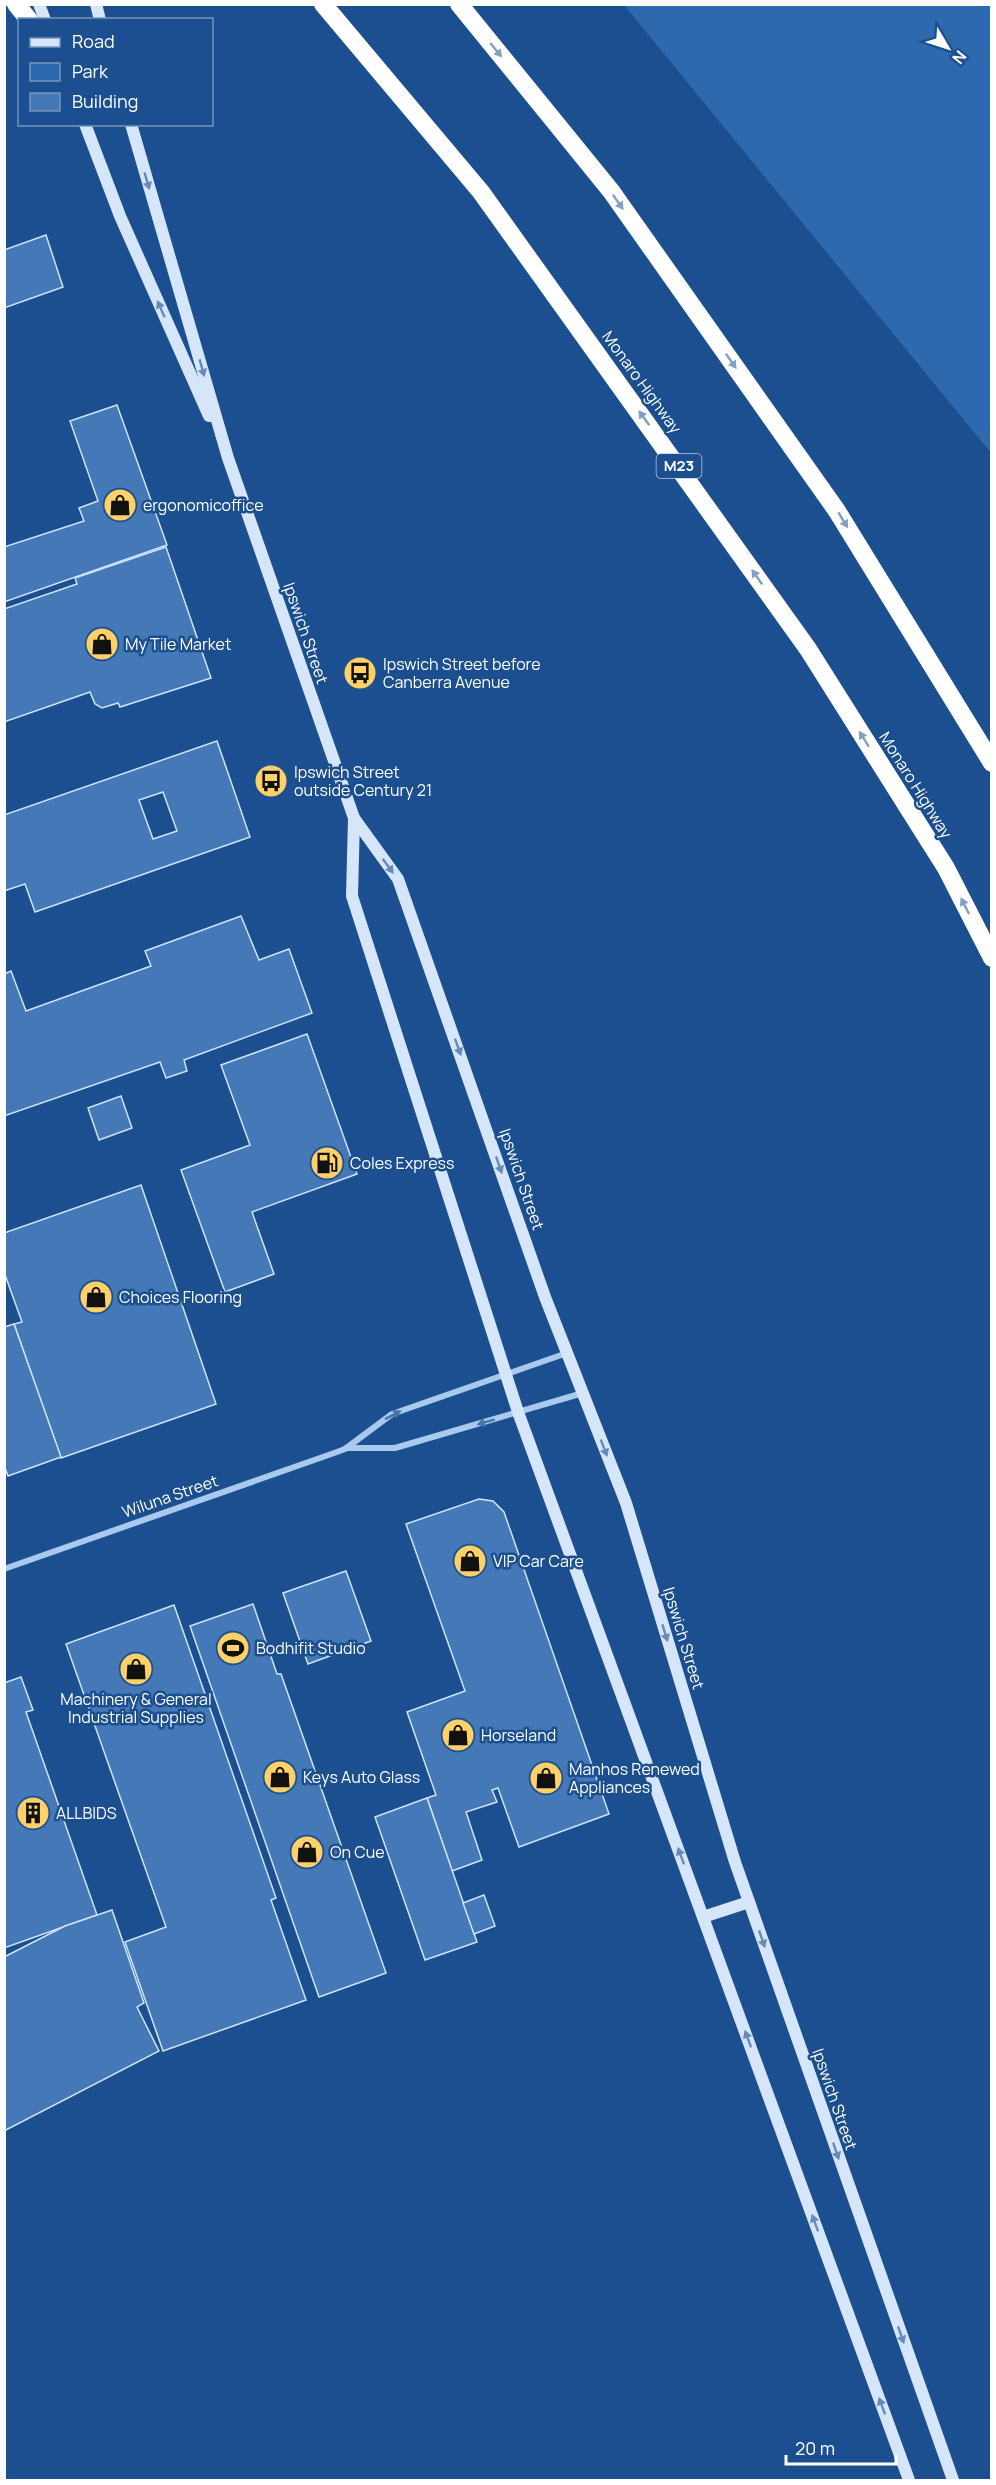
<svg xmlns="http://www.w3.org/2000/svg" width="996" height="2485" font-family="Manrope,sans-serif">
<rect width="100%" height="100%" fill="#1b4f8f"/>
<!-- green -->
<polygon fill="#2e69ad" points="624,5 991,5 991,453"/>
<!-- building -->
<g fill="#4478b7" stroke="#cfe3fa" stroke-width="1.5" fill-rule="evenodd">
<polygon points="46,235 63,287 4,308 4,250"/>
<polygon points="117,405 167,545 4,602 4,547 84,521 79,508 98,501 70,421"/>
<polygon points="166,547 211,678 120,707 118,703 102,708 95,704 90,692 4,722 4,609 77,584 75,578"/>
<path d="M217,741L250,837L35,912L25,884L4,891V815ZM163,792L177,831L153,839L139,800Z"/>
<polygon points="241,916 259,960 289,949 312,1013 184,1060 187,1071 166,1078 160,1062 4,1116 4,974 11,971 26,1011 151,966 145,951"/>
<polygon points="307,1034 357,1174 252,1212 274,1274 225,1292 181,1170 250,1145 221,1065"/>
<polygon points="121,1096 132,1128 99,1140 88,1108"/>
<polygon points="141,1185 216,1404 61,1458 14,1324 22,1322 4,1272 4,1233"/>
<polygon points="14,1324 61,1457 8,1476 4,1465 4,1327"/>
<polygon points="479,1499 493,1501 504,1512 609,1814 519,1847 498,1788 492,1790 497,1802 466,1812 482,1860 452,1871 427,1798 436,1795 407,1712 465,1691 406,1524"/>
<polygon points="346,1571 371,1641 308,1664 283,1593"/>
<polygon points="253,1604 277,1674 281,1674 386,1973 319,1997 190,1626"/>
<polygon points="174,1605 276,1898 271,1900 306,2000 163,2051 125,1942 166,1927 66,1644"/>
<polygon points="21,1677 33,1710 26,1712 97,1915 4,1948 4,1683"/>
<polygon points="427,1798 477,1942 425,1960 375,1817"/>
<polygon points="484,1895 495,1926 474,1934 463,1903"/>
<polygon points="112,1910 144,2003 137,2007 159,2051 4,2131 4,1957 65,1926"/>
</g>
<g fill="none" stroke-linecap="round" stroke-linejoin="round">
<!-- street -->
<g stroke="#a9c9ee" stroke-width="6">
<polyline points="346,1448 395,1448 583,1393"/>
<polyline points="4,1569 337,1452 345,1449 392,1414 567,1353"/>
</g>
<!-- secondary -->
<g stroke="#d6e6fa" stroke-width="12">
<polyline points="39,4 45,20"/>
<polyline points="96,4 100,20"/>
<polyline points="85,124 120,216 209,416"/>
<polyline points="131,124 228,458 354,818 398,879 545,1297 626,1503 735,1862 953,2480"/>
<polyline points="354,818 352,896 518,1412 909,2480"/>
<polyline points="703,1917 749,1902"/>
</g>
<!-- highway -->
<g stroke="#fff" stroke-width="18">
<polyline points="16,4 29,20"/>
<polyline points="323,4 481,192 808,649 946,868 992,958"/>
<polyline points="459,4 611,191 837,511 992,763"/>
</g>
</g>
<!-- one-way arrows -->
<defs><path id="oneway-solid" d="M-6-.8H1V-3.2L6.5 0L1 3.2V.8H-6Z" transform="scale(1.5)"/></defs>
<g fill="#829ec1">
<use href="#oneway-solid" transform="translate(496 50) rotate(51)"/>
<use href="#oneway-solid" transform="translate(618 202) rotate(55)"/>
<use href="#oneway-solid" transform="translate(731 361) rotate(55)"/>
<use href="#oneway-solid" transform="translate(644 418) rotate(-126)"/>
<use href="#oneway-solid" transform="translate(843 520) rotate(59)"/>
<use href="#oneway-solid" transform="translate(757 577) rotate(-125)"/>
<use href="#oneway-solid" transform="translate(864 739) rotate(-122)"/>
<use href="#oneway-solid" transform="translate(965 906) rotate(-117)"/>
</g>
<g fill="#668bba">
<use href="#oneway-solid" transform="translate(147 181) rotate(74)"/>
<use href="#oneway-solid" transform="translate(161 309) rotate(-114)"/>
<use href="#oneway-solid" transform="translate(202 368) rotate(74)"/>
<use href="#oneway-solid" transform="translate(388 866) rotate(54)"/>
<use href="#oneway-solid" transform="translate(458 1047) rotate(70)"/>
<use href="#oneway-solid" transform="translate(499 1165) rotate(71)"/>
<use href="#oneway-solid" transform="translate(604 1448) rotate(69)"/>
<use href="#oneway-solid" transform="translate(665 1633) rotate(73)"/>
<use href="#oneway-solid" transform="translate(681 1856) rotate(-110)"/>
<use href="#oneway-solid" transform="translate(762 1939) rotate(71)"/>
<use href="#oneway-solid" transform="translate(748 2039) rotate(-110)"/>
<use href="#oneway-solid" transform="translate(836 2151) rotate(71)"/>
<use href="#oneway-solid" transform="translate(815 2223) rotate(-110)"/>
<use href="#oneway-solid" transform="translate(901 2335) rotate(71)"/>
<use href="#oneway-solid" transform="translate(882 2406) rotate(-110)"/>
</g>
<g fill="#4674ac">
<use href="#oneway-solid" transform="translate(393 1415) rotate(-27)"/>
<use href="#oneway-solid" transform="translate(486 1422) rotate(164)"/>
</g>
<!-- icons -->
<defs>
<g id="shop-disc" transform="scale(1.725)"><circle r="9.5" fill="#ffd166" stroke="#1b4f8f"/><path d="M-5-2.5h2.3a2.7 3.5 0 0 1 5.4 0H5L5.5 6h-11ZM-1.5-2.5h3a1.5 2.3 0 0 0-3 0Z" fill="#111"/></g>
<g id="bus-disc" transform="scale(1.725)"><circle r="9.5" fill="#ffd166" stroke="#1b4f8f"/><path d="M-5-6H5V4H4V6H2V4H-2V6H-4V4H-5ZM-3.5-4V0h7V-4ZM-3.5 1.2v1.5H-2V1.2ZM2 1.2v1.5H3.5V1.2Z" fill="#111"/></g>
<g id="fuel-disc" transform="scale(1.725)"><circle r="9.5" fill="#ffd166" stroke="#1b4f8f"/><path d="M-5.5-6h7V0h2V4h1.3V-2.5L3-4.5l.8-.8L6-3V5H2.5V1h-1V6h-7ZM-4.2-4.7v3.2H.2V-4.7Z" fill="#111"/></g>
<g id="stadium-disc" transform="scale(1.725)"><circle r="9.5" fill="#ffd166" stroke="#1b4f8f"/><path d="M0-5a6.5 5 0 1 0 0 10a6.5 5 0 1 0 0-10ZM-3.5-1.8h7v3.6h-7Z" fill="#111"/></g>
<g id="building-disc" transform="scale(1.725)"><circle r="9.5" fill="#ffd166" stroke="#1b4f8f"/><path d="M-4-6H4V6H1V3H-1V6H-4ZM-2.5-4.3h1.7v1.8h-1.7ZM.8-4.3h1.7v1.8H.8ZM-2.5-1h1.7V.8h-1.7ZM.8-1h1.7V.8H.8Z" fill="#111"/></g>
</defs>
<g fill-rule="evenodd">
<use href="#shop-disc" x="120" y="505"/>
<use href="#shop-disc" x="102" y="644"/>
<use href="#bus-disc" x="360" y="673"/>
<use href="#bus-disc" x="271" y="781"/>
<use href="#fuel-disc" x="327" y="1163"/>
<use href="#shop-disc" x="96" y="1297"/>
<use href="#shop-disc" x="470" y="1561"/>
<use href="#stadium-disc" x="233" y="1648"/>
<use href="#shop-disc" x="136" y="1669"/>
<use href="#shop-disc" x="458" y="1735"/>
<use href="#shop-disc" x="280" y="1777"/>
<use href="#shop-disc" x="546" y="1778"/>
<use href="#building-disc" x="33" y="1813"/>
<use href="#shop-disc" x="307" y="1852"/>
</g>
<g text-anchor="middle" stroke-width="5" stroke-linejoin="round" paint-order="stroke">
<!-- shield labels -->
<rect fill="#1b4f8f" stroke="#bbcadd" stroke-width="1.5" x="656.5" y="454" width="45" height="24" rx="4.5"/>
<g font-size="15" font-weight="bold" fill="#fff">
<text x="679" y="471">M23</text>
</g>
<!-- street labels -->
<g font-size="16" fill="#fff" stroke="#1b4f8f">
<text transform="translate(642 382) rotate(54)" y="6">Monaro Highway</text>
<text transform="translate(306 633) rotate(71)" y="6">Ipswich Street</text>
<text transform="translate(916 785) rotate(58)" y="6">Monaro Highway</text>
<text transform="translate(522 1179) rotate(71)" y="6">Ipswich Street</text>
<text transform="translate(170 1496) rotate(-19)" y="6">Wiluna Street</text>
<text transform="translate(684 1638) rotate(73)" y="6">Ipswich Street</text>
<text transform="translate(835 2099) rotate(71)" y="6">Ipswich Street</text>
</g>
<!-- poi labels -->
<g font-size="16" fill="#fff" stroke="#1b4f8f" text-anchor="start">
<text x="143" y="511">ergonomicoffice</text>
<text x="125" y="650">My Tile Market</text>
<text x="383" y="670">Ipswich Street before<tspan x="383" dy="18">Canberra Avenue</tspan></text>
<text x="294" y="778">Ipswich Street<tspan x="294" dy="18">outside Century 21</tspan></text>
<text x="350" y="1169">Coles Express</text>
<text x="119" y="1303">Choices Flooring</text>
<text x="493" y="1567">VIP Car Care</text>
<text x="256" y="1654">Bodhifit Studio</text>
<text x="136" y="1705" text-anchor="middle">Machinery &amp; General<tspan x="136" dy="18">Industrial Supplies</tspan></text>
<text x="481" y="1741">Horseland</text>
<text x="569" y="1775">Manhos Renewed<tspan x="569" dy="18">Appliances</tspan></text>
<text x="303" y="1783">Keys Auto Glass</text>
<text x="56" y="1819">ALLBIDS</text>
<text x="330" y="1858">On Cue</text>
</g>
</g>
<!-- border -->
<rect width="996" height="2485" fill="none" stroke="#ffffff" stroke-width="12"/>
<!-- legend -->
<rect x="18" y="18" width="195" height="108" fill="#1b4f8f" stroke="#7695bc" stroke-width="1.5"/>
<rect x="30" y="38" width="30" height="9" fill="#d6e6fa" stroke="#7695bc" stroke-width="1.5"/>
<text x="72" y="48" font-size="18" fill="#ffffff">Road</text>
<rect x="30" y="63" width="30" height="18" fill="#2e69ad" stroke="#7695bc" stroke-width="1.5"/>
<text x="72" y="78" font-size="18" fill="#ffffff">Park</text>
<rect x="30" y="93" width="30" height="18" fill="#4478b7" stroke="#7695bc" stroke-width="1.5"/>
<text x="72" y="108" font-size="18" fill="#ffffff">Building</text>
<!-- north arrow -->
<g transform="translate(948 48) rotate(129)" stroke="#1b4f8f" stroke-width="4.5" paint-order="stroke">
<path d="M0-4.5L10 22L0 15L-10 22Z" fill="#ffffff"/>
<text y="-9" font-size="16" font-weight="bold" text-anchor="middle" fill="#ffffff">N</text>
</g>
<!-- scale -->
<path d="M786 2455v9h110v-9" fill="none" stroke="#ffffff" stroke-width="3"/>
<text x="795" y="2455" font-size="18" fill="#ffffff" stroke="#1b4f8f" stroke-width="4.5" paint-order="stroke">20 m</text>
</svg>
